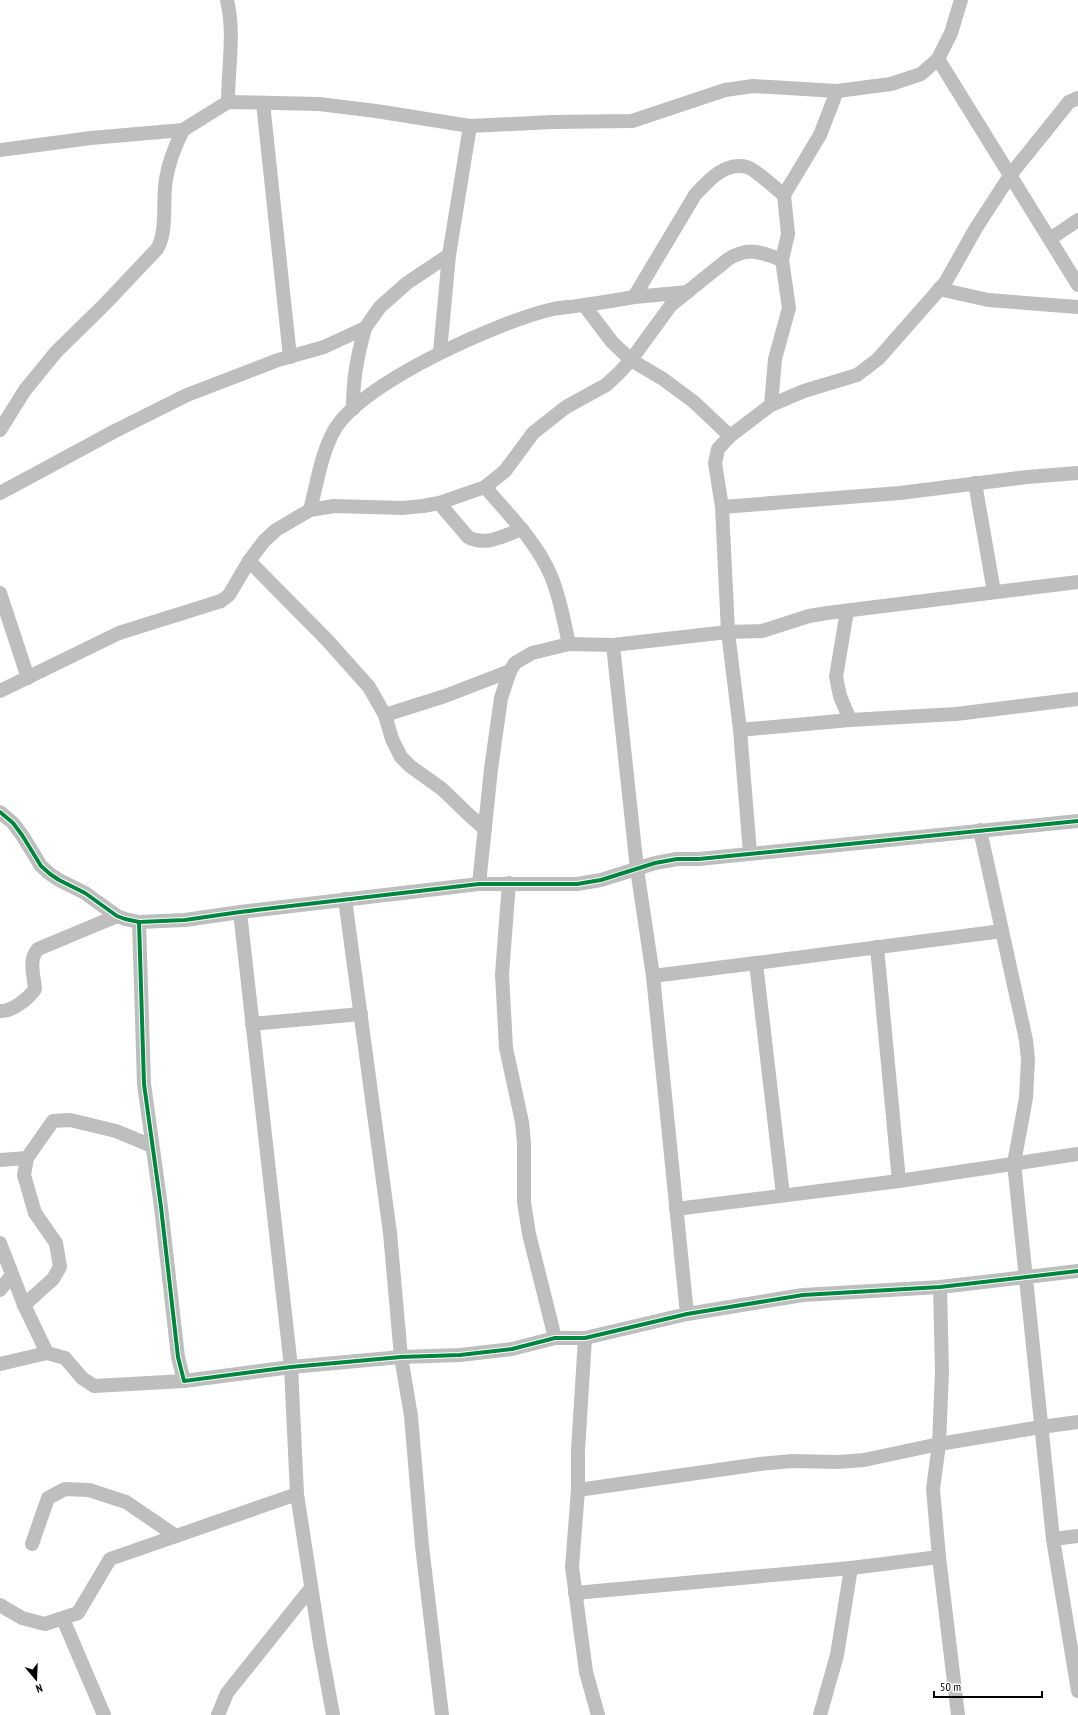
<svg xmlns="http://www.w3.org/2000/svg" width="1078" height="1715" font-family="'PT Sans Narrow',sans-serif">
<rect width="100%" height="100%" fill="#fff"/>
<g fill="none" stroke-linecap="round" stroke-linejoin="round">
<!-- minor -->
<g stroke="#bebebe" stroke-width="14">
<path d="M227,0C235,33 228,68 228,102"/>
<polyline points="938,59 1078,285"/>
<polyline points="263,103 290,357"/>
<polyline points="0,150 91,138 183,130 228,102 319,104 376,111 470,126 552,122 632,121 725,90 753,86 837,91 891,84 921,74 938,59 951,33 961,0"/>
<polyline points="1050,239 1078,220"/>
<polyline points="939,289 988,300 1078,307"/>
<path d="M688,292L634,297L695,195C708,181 725,161 747,167C755,169 776,189 784,195"/>
<polyline points="584,305 612,342 631,360 663,379 694,402 730,436 771,405 804,391 857,375 878,359 945,283 976,228 1011,174 1069,102 1078,98"/>
<polyline points="440,352 449,255"/>
<polyline points="771,405 775,359 789,308 782,260"/>
<path d="M353,409C353,378 357,358 365,328"/>
<path d="M0,430L25,390L56,352L105,304L157,249C168,231 162,201 166,179C169,161 175,146 183,130"/>
<polyline points="730,436 718,449 715,463 722,507 728,632 740,730 750,853"/>
<polyline points="975,483 994,592"/>
<path d="M485,487C509,515 536,541 551,576C560,597 564,622 569,644"/>
<polyline points="0,493 115,431 187,395 278,360 324,347 365,328 380,307 407,283 449,255 470,126"/>
<path d="M439,503L468,537C485,547 506,535 522,529"/>
<polyline points="722,507 900,493 1027,477 1078,473"/>
<path d="M310,510C317,484 321,453 335,429C363,382 500,321 553,309C563,307 573,307 583,305C600,303 617,300 634,297"/>
<polyline points="249,561 328,641 369,687 385,715 392,739 401,757 410,766 442,789 469,815 485,829"/>
<polyline points="0,593 28,678"/>
<polyline points="847,611 836,677 840,696 850,720"/>
<polyline points="613,645 637,869 653,976 687,1314"/>
<path d="M0,691L119,633L221,601L229,595L249,561L264,541L276,530L310,510L334,506L402,508L423,506L439,503L485,487L505,471L533,433L566,407L606,385L618,374L631,360L671,305L727,260C748,246 761,252 782,260L788,234L784,195L820,135L837,91"/>
<polyline points="385,715 445,696 510,671"/>
<polyline points="740,730 850,720 956,714 1078,699"/>
<polyline points="0,812 13,823 22,835 41,866 50,874 59,880 85,893 117,916 125,919 139,922 185,920 240,912 479,884 577,884 601,880 655,863 677,859 699,859 1078,821"/>
<polyline points="980,830 1026,1040 1028,1060 1026,1098 1014,1163 1053,1539 1078,1691"/>
<polyline points="509,883 502,974 506,1048 522,1122 524,1143 524,1202 529,1234 555,1338"/>
<polyline points="479,884 491,769 501,698 510,671 515,663 532,653 569,644 613,645 728,632 762,631 809,616 827,613 1078,582"/>
<polyline points="345,899 390,1233 401,1357 411,1416 422,1546 442,1715"/>
<polyline points="240,912 291,1367 297,1494 320,1644 333,1715"/>
<polyline points="139,922 144,1084 161,1207 178,1357 184,1381 291,1367 401,1357 460,1355 512,1349 555,1338 585,1338 687,1314 803,1295 940,1287 1078,1271"/>
<polyline points="877,947 899,1181"/>
<polyline points="653,976 756,963"/>
<path d="M0,1011C12,1012 29,998 35,989C34,975 28,960 38,949L117,916"/>
<polyline points="252,1024 361,1014"/>
<polyline points="0,1160 27,1158"/>
<polyline points="783,1195 756,963 1002,931"/>
<polyline points="676,1209 899,1181 1078,1154"/>
<polyline points="0,1243 24,1305 47,1353"/>
<polyline points="940,1287 942,1372 939,1444 933,1489 939,1557 958,1715"/>
<polyline points="0,1290 12,1275"/>
<polyline points="24,1305 53,1279 60,1267 56,1243 35,1213 24,1175 27,1158 53,1121 70,1120 116,1131 152,1146"/>
<polyline points="585,1338 578,1450 578,1490 572,1567 586,1672 598,1715"/>
<polyline points="0,1364 47,1353 65,1358 82,1378 94,1386 184,1381"/>
<polyline points="578,1490 760,1464 792,1461 838,1462 864,1460 939,1444 1041,1427 1078,1422"/>
<polyline points="1053,1539 1078,1536"/>
<polyline points="32,1544 48,1498 65,1489 89,1490 126,1502 176,1536"/>
<polyline points="575,1593 851,1568 939,1557"/>
<polyline points="0,1605 22,1618 45,1624 78,1613 110,1559 297,1494"/>
<polyline points="63,1619 104,1715"/>
<polyline points="218,1715 227,1693 311,1588"/>
<polyline points="820,1715 837,1655 851,1568"/>
</g>
<!-- cycleway casing -->
<g stroke="#fff" stroke-width="6">
<g id="cycleway">
<polyline points="0,812 13,823 22,835 41,866 50,874 59,880 85,893 117,916 125,919 139,922 185,920 240,912 479,884 577,884 601,880 655,863 677,859 699,859 1078,821"/>
<polyline points="139,922 144,1084 161,1207 178,1357 184,1381 291,1367 401,1357 460,1355 512,1349 555,1338 585,1338 687,1314 803,1295 940,1287 1078,1271"/>
</g>
</g>
<!-- cycleway -->
<use href="#cycleway" stroke="#00873e" stroke-width="4"/>
</g>
<!-- north arrow -->
<g transform="translate(36 1679) rotate(161)" stroke="#ffffff" stroke-width="3" paint-order="stroke">
<path d="M0-3L7 15L0 10L-7 15Z" fill="#000000"/>
<text y="-6" font-size="11" font-weight="bold" text-anchor="middle" fill="#000000">N</text>
</g>
<!-- scale -->
<path d="M934 1691v6h108v-6" fill="none" stroke="#000000" stroke-width="2"/>
<text x="940" y="1691" font-size="12" fill="#000000" stroke="#ffffff" stroke-width="3" paint-order="stroke">50 m</text>
</svg>
